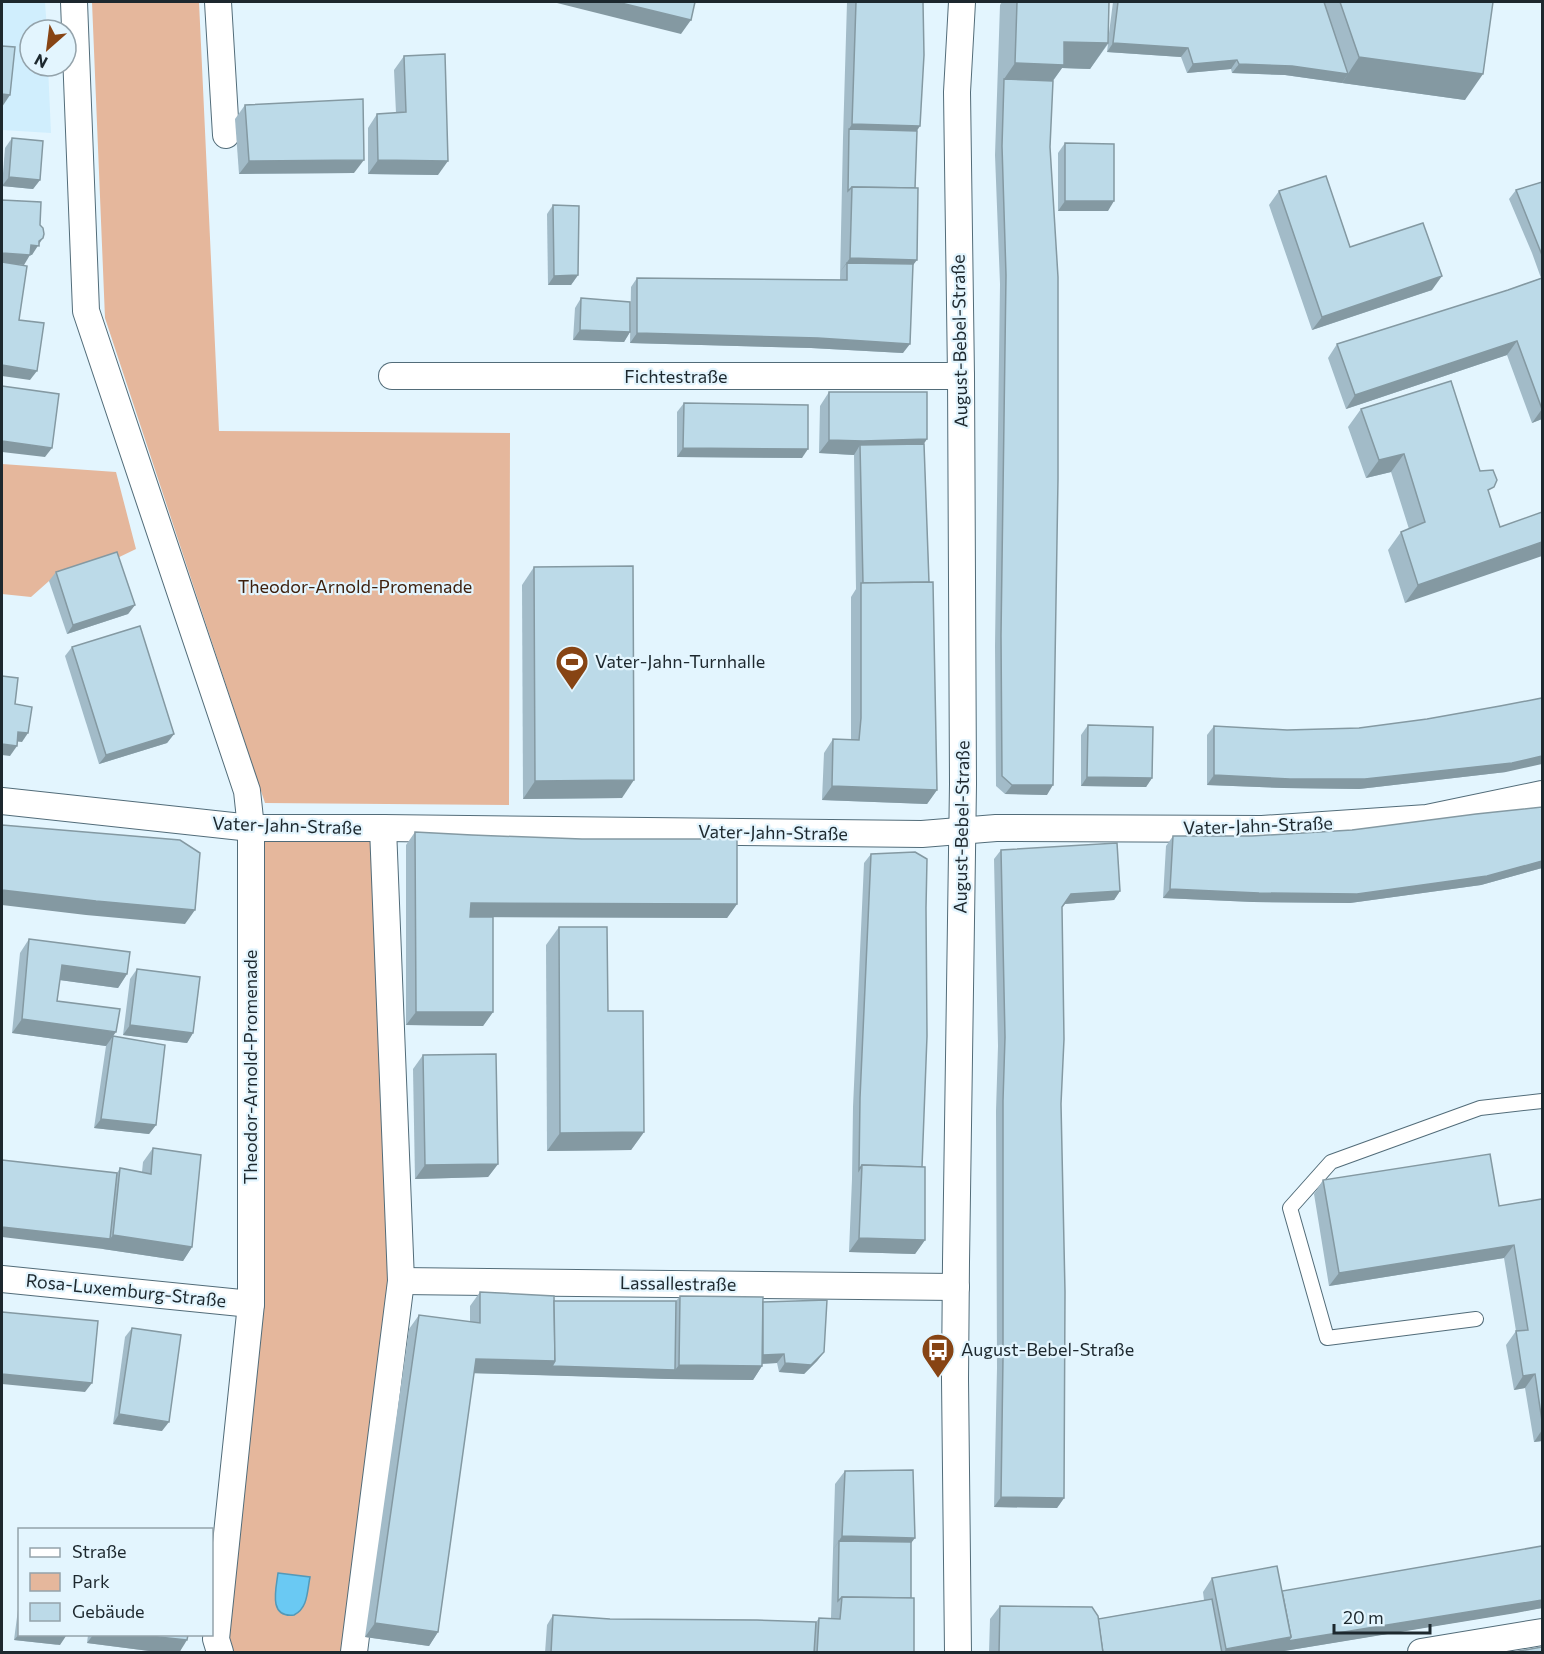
<svg xmlns="http://www.w3.org/2000/svg" width="1544" height="1654" font-family="Commissioner,sans-serif">
<rect width="100%" height="100%" fill="#e3f5fe"/>
<!-- built -->
<polygon fill="#d0eefd" points="2,2 45,2 47,30 30,30 30,66 48,66 51,133 2,130"/>
<!-- green -->
<g fill="#e5b79c">
<polygon points="92,2 199,2 219,431 510,433 509,805 265,803 105,318"/>
<polygon points="2,464 116,472 136,549 111,561 49,581 31,597 2,594"/>
<polygon points="375,836 393,1286 347,1652 227,1652 260,837"/>
</g>
<!-- water -->
<path fill="#6ac9f3" stroke="#5399b8" stroke-width="1.5" d="M278,1573L310,1577C307,1592 308,1608 294,1615C268,1618 276,1589 278,1573Z"/>
<g fill="none" stroke-linecap="round" stroke-linejoin="round">
<!-- service casing -->
<g stroke="#526c79" stroke-width="16">
<polyline id="service" points="1476,1319 1327,1338 1290,1208 1331,1162 1480,1108 1542,1101"/>
</g>
<!-- minor casing -->
<g stroke="#526c79" stroke-width="28">
<g id="minor">
<polyline points="74,2 86,311 247,791 251,828 251,1304 216,1639 220,1652"/>
<polyline points="218,2 226,135"/>
<polyline points="392,376 961,376"/>
<polyline points="2,801 251,828 383,828 922,834 996,828 1262,829 1427,818 1542,794"/>
<polyline points="2,1279 251,1304"/>
<polyline points="401,1281 956,1287"/>
<polyline points="354,1652 401,1281 383,828"/>
<polyline points="958,1652 955,1379 956,1262 963,784 961,376 957,92 962,2"/>
<polyline points="1421,1652 1542,1632"/>
</g>
</g>
<!-- service -->
<use href="#service" stroke="#fff" stroke-width="14"/>
<!-- minor -->
<use href="#minor" stroke="#fff" stroke-width="26"/>
</g>
<!-- wall -->
<g fill="#a2bbc8">
<polygon points="847,2 923,2 917,131 913,264 903,353 811,348 630,343 631,287 637,278 840,280 843,138"/>
<polygon points="1002,2 1109,2 1108,41 1113,2 1493,2 1465,100 1285,75 1232,73 1231,69 1187,73 1181,57 1107,52 1108,44 1090,69 1062,68 1053,81 1050,147 1047,795 1005,794 996,786 995,646 1000,284 995,155 1000,5"/>
<polygon points="404,56 438,175 368,174 368,128 377,114 396,113 394,70"/>
<polygon points="245,105 354,173 239,174 235,119"/>
<polygon points="12,138 40,180 33,189 2,186 5,148"/>
<polygon points="1065,143 1108,211 1058,211 1058,153"/>
<polygon points="1542,184 1542,419 1532,423 1507,355 1346,409 1328,358 1337,344 1508,290 1541,278 1532,253 1509,199 1516,190"/>
<polygon points="1279,191 1350,247 1432,290 1312,330 1269,205"/>
<polygon points="553,205 578,275 571,285 548,285 547,214"/>
<polygon points="581,298 630,332 624,342 573,340 575,308"/>
<polygon points="829,392 924,444 937,790 927,804 822,800 824,753 833,739 851,739 851,597 856,589 854,455 819,453 820,406"/>
<polygon points="684,403 802,458 677,457 677,412"/>
<polygon points="1361,409 1480,471 1489,494 1500,527 1405,603 1388,550 1401,532 1409,529 1391,472 1366,478 1348,427"/>
<polygon points="534,567 622,798 523,799 522,585"/>
<polygon points="56,572 135,605 128,614 67,634 49,581"/>
<polygon points="72,647 174,734 167,743 99,764 65,656"/>
<polygon points="1088,725 1152,778 1146,787 1081,786 1081,735"/>
<polygon points="1214,726 1506,772 1359,789 1284,788 1207,785 1207,735"/>
<polygon points="1542,807 1542,868 1481,885 1350,903 1253,902 1163,898 1166,846 1173,836 1252,836 1352,830"/>
<polygon points="415,832 737,904 727,918 491,917 493,1012 483,1026 406,1025 406,845"/>
<polygon points="1001,850 1120,891 1114,900 1065,904 1062,907 1061,1104 1064,1498 1057,1508 994,1507 997,1368 996,1111 998,1046 994,859"/>
<polygon points="871,854 926,908 922,1167 925,1240 915,1254 849,1252 852,1179 853,1107 864,863"/>
<polygon points="559,927 608,1011 644,1132 631,1150 547,1151 546,945"/>
<polygon points="29,939 127,974 118,988 60,980 57,1001 113,1036 156,1125 149,1134 94,1128 106,1046 12,1033 20,953"/>
<polygon points="137,969 193,1033 187,1043 123,1035 130,979"/>
<polygon points="423,1055 498,1164 488,1177 415,1179 413,1069"/>
<polygon points="153,1148 192,1247 183,1261 103,1249 117,1173 120,1168 142,1172 143,1162"/>
<polygon points="1323,1180 1499,1206 1542,1199 1542,1441 1534,1442 1525,1388 1514,1390 1506,1345 1516,1331 1504,1258 1329,1286 1314,1194"/>
<polygon points="480,1292 554,1301 676,1301 680,1296 763,1302 824,1352 817,1361 804,1374 779,1372 777,1363 762,1364 762,1366 753,1380 669,1379 474,1373 438,1632 429,1646 365,1637 409,1329 419,1315 470,1322 470,1306"/>
<polygon points="132,1328 162,1431 113,1424 125,1337"/>
<polygon points="845,1471 911,1542 911,1598 914,1653 545,1653 547,1625 553,1615 610,1619 816,1622 819,1618 831,1618 835,1484"/>
<polygon points="1542,1546 1542,1608 1272,1653 989,1653 990,1619 1000,1606 1098,1619 1204,1600 1203,1592 1212,1578 1282,1591"/>
<polygon points="20,1594 20,1635 60,1645 14,1640"/>
<polygon points="88,1635 188,1635 179,1653 165,1653 87,1643"/>
</g>
<!-- shaded-wall -->
<g fill="#8499a2">
<polygon points="553,2 617,2 691,20 681,34"/>
<polygon points="1064,42 1108,43 1090,69 1062,68 1046,90 1004,79 1015,63"/>
<polygon points="1113,43 1188,48 1181,57 1107,52"/>
<polygon points="1359,57 1483,74 1465,100 1342,83"/>
<polygon points="1237,60 1231,69 1187,73 1193,64"/>
<polygon points="1239,64 1292,66 1348,74 1342,83 1285,75 1232,73"/>
<polygon points="2,94 10,95 2,107"/>
<polygon points="852,124 920,126 911,140 849,129"/>
<polygon points="364,160 354,173 239,174 249,161"/>
<polygon points="378,160 448,161 438,175 368,174"/>
<polygon points="9,177 40,180 33,189 2,186"/>
<polygon points="1065,201 1114,201 1108,211 1058,211"/>
<polygon points="43,238 32,255 24,254 31,245 39,241"/>
<polygon points="2,253 30,255 24,265 2,263"/>
<polygon points="850,258 917,260 907,273 847,263 840,272"/>
<polygon points="578,275 571,285 548,285 554,276"/>
<polygon points="1442,276 1432,290 1312,330 1322,317"/>
<polygon points="580,330 630,332 624,342 573,340"/>
<polygon points="637,333 818,338 910,344 903,353 811,348 630,343"/>
<polygon points="1517,341 1507,355 1346,409 1355,395"/>
<polygon points="2,365 37,371 30,380 2,376"/>
<polygon points="1542,409 1542,419 1532,423"/>
<polygon points="927,439 918,453 860,445 854,455 819,453 829,440"/>
<polygon points="2,441 52,448 45,457 2,452"/>
<polygon points="683,448 808,449 802,458 677,457"/>
<polygon points="1404,454 1391,472 1366,478 1379,460"/>
<polygon points="1542,542 1542,556 1405,603 1418,585"/>
<polygon points="135,605 128,614 67,634 73,625"/>
<polygon points="18,732 28,733 22,742 12,741"/>
<polygon points="174,734 167,743 99,764 106,755"/>
<polygon points="2,744 17,746 10,756 2,755"/>
<polygon points="1542,756 1542,764 1506,772 1359,789 1284,788 1207,785 1214,775"/>
<polygon points="1087,777 1152,778 1146,787 1081,786"/>
<polygon points="634,780 622,798 523,799 535,781"/>
<polygon points="1012,785 1053,785 1047,795 1005,794"/>
<polygon points="832,786 937,790 927,804 822,800"/>
<polygon points="1542,861 1542,868 1481,885 1350,903 1253,902 1163,898 1170,889"/>
<polygon points="2,890 195,910 185,924 86,915 2,905"/>
<polygon points="1120,891 1114,900 1064,904 1071,894"/>
<polygon points="471,903 737,904 727,918 462,917"/>
<polygon points="62,965 127,974 118,988 52,979"/>
<polygon points="416,1012 493,1012 483,1026 406,1025"/>
<polygon points="22,1019 116,1032 106,1046 12,1033"/>
<polygon points="130,1025 193,1033 187,1043 123,1035"/>
<polygon points="101,1119 156,1125 149,1134 94,1128"/>
<polygon points="644,1132 631,1150 547,1151 560,1133"/>
<polygon points="498,1164 488,1177 415,1179 425,1165"/>
<polygon points="2,1227 110,1239 113,1235 192,1247 183,1261 103,1249 2,1237"/>
<polygon points="859,1238 925,1240 915,1254 849,1252"/>
<polygon points="1514,1245 1504,1258 1329,1286 1339,1273"/>
<polygon points="824,1352 817,1361 804,1374 779,1372 785,1363"/>
<polygon points="784,1354 777,1363 753,1364 760,1355"/>
<polygon points="476,1359 555,1361 675,1370 679,1365 762,1366 753,1380 669,1379 466,1373"/>
<polygon points="2,1374 92,1383 85,1392 2,1384"/>
<polygon points="1535,1374 1525,1388 1514,1390 1523,1376"/>
<polygon points="119,1414 169,1422 162,1431 113,1424"/>
<polygon points="1542,1430 1542,1441 1534,1442"/>
<polygon points="1001,1497 1064,1498 1057,1508 994,1507"/>
<polygon points="842,1536 915,1538 905,1551 839,1541 833,1550"/>
<polygon points="1542,1600 1542,1608 1516,1613 1272,1653 1224,1653 1226,1649 1291,1637"/>
<polygon points="375,1623 438,1632 429,1646 365,1637"/>
<polygon points="20,1633 20,1635 56,1635 66,1636 60,1645 14,1640"/>
<polygon points="93,1635 140,1635 187,1640 179,1653 165,1653 87,1643"/>
</g>
<!-- building -->
<g fill="#bcdae8" stroke="#8499a2" stroke-width="1.5">
<polygon points="617,2 695,2 691,20"/>
<polygon points="856,2 923,2 924,55 920,126 852,124"/>
<polygon points="1017,2 1109,2 1108,43 1064,42 1064,65 1015,63"/>
<polygon points="1118,2 1324,2 1348,74 1292,66 1239,64 1237,60 1193,64 1188,48 1113,43"/>
<polygon points="1340,2 1493,2 1483,74 1359,57"/>
<polygon points="2,46 15,47 10,95 2,94"/>
<polygon points="445,54 448,161 378,160 377,114 406,112 404,56"/>
<polygon points="1004,79 1053,81 1050,147 1058,277 1058,479 1053,785 1012,785 1002,776 1001,636 1006,275 1002,146"/>
<polygon points="363,99 364,160 249,161 245,105"/>
<polygon points="849,129 917,131 915,188 852,187 848,191"/>
<polygon points="12,138 43,141 40,180 9,177"/>
<polygon points="1065,143 1114,144 1114,201 1065,201"/>
<polygon points="1326,176 1350,247 1423,223 1442,276 1322,317 1279,191"/>
<polygon points="1542,182 1542,255 1516,190"/>
<polygon points="852,187 918,188 917,260 850,258"/>
<polygon points="2,200 41,202 40,225 43,228 44,234 43,238 39,241 39,246 31,245 30,255 2,253"/>
<polygon points="553,205 579,206 578,275 554,276"/>
<polygon points="2,262 27,266 19,320 44,323 37,371 2,365"/>
<polygon points="847,263 913,264 910,344 818,338 637,333 637,278 847,280"/>
<polygon points="1542,278 1542,409 1517,341 1355,395 1337,344 1508,290"/>
<polygon points="581,298 630,302 630,332 580,330"/>
<polygon points="1451,381 1480,471 1493,470 1497,480 1494,487 1488,490 1500,527 1542,512 1542,542 1418,585 1401,532 1425,522 1404,454 1379,460 1361,409"/>
<polygon points="2,386 59,394 52,448 2,441"/>
<polygon points="829,392 927,392 927,439 863,441 829,440"/>
<polygon points="684,403 808,405 808,449 683,448"/>
<polygon points="924,444 929,582 863,583 860,445"/>
<polygon points="117,552 135,605 73,625 56,572"/>
<polygon points="633,566 634,780 535,781 534,567"/>
<polygon points="933,582 937,790 832,786 833,739 859,740 861,718 861,583"/>
<polygon points="140,626 174,734 106,755 72,647"/>
<polygon points="2,676 18,678 15,704 32,707 28,733 18,732 17,746 2,744"/>
<polygon points="1542,698 1542,756 1512,763 1365,779 1290,779 1214,775 1214,726 1287,730 1359,728 1427,719 1500,706"/>
<polygon points="1088,725 1153,727 1152,778 1087,777"/>
<polygon points="1542,807 1542,861 1487,876 1357,894 1259,893 1170,889 1173,836 1252,836 1352,830 1476,814"/>
<polygon points="2,825 180,840 200,853 195,910 96,901 2,890"/>
<polygon points="415,832 472,835 582,839 737,839 737,904 471,903 470,917 493,917 493,1012 416,1012"/>
<polygon points="1117,843 1120,891 1071,894 1062,907 1064,1039 1061,1104 1065,1292 1064,1498 1001,1497 1003,1358 1003,1101 1005,1037 1001,850"/>
<polygon points="915,852 927,859 926,908 927,1036 922,1167 862,1165 859,1170 860,1098 871,854"/>
<polygon points="559,927 607,927 608,1011 643,1011 644,1132 560,1133"/>
<polygon points="29,939 130,952 127,974 62,965 57,1001 120,1009 116,1032 22,1019"/>
<polygon points="137,969 200,977 193,1033 130,1025"/>
<polygon points="113,1036 165,1045 156,1125 101,1119"/>
<polygon points="496,1054 498,1164 425,1165 423,1055"/>
<polygon points="153,1148 201,1155 192,1247 113,1235 120,1168 151,1174"/>
<polygon points="1490,1154 1499,1206 1542,1199 1542,1421 1535,1374 1523,1376 1516,1331 1528,1330 1514,1245 1339,1273 1323,1180"/>
<polygon points="2,1160 117,1173 110,1239 2,1227"/>
<polygon points="862,1165 925,1167 925,1240 859,1238"/>
<polygon points="480,1292 554,1296 555,1361 476,1359 438,1632 375,1623 419,1315 480,1323"/>
<polygon points="680,1296 763,1297 762,1366 679,1365"/>
<polygon points="827,1300 824,1352 811,1365 785,1363 784,1354 763,1355 763,1302"/>
<polygon points="554,1301 676,1301 675,1370 552,1366 555,1361"/>
<polygon points="2,1312 98,1321 92,1383 2,1374"/>
<polygon points="132,1328 181,1335 169,1422 119,1414"/>
<polygon points="913,1470 915,1538 842,1536 845,1471"/>
<polygon points="839,1541 911,1542 911,1598 842,1597 838,1601"/>
<polygon points="1542,1546 1542,1600 1288,1641 1291,1637 1282,1591"/>
<polygon points="1277,1566 1291,1637 1226,1649 1212,1578"/>
<polygon points="842,1597 914,1598 914,1653 817,1653 819,1618 840,1619"/>
<polygon points="1212,1599 1222,1653 1103,1653 1098,1619"/>
<polygon points="1000,1606 1092,1607 1098,1616 1103,1653 999,1653"/>
<polygon points="553,1615 610,1619 757,1620 816,1622 814,1653 551,1653"/>
<polygon points="140,1635 188,1635 187,1640"/>
<polygon points="1542,1647 1542,1653 1508,1653"/>
</g>
<!-- icons -->
<defs>
<g id="stadium-pin" transform="scale(1.725)"><path d="M0 17L-7.5 6A9.5 9.5 0 1 1 7.5 6Z" fill="#874414" stroke="#e3f5fe"/><path d="M0-5a6.5 5 0 1 0 0 10a6.5 5 0 1 0 0-10ZM-3.5-1.8h7v3.6h-7Z" fill="#fff"/></g>
<g id="bus-pin" transform="scale(1.725)"><path d="M0 17L-7.5 6A9.5 9.5 0 1 1 7.5 6Z" fill="#874414" stroke="#e3f5fe"/><path d="M-5-6H5V4H4V6H2V4H-2V6H-4V4H-5ZM-3.5-4V0h7V-4ZM-3.5 1.2v1.5H-2V1.2ZM2 1.2v1.5H3.5V1.2Z" fill="#fff"/></g>
</defs>
<g fill-rule="evenodd">
<use href="#stadium-pin" x="572" y="662"/>
<use href="#bus-pin" x="938" y="1350"/>
</g>
<g text-anchor="middle" stroke-width="4.5" stroke-linejoin="round" paint-order="stroke">
<!-- street labels -->
<g font-size="18" fill="#1d282e" stroke="#e3f5fe">
<text transform="translate(960 341) rotate(-91)" y="6">August-Bebel-Straße</text>
<text x="676" y="383">Fichtestraße</text>
<text transform="translate(287 826) rotate(2)" y="6">Vater-Jahn-Straße</text>
<text transform="translate(1258 826) rotate(-2)" y="6">Vater-Jahn-Straße</text>
<text transform="translate(962 827) rotate(-89)" y="6">August-Bebel-Straße</text>
<text transform="translate(773 833) rotate(1)" y="6">Vater-Jahn-Straße</text>
<text transform="translate(251 1067) rotate(-90)" y="6">Theodor-Arnold-Promenade</text>
<text transform="translate(678 1284) rotate(1)" y="6">Lassallestraße</text>
<text transform="translate(126 1291) rotate(6)" y="6">Rosa-Luxemburg-Straße</text>
</g>
<!-- park labels -->
<g font-size="18" fill="#3e200d" stroke="#e3f5fe">
<text x="355" y="593">Theodor-Arnold-Promenade</text>
</g>
<!-- poi labels -->
<g font-size="18" fill="#1d282e" stroke="#e3f5fe" text-anchor="start">
<text x="595" y="668">Vater-Jahn-Turnhalle</text>
<text x="961" y="1356">August-Bebel-Straße</text>
</g>
</g>
<!-- border -->
<rect width="1544" height="1654" fill="none" stroke="#1d282e" stroke-width="6"/>
<!-- legend -->
<rect x="18" y="1528" width="195" height="108" fill="#e3f5fe" stroke="#94a3ab" stroke-width="1.5"/>
<rect x="30" y="1548" width="30" height="9" fill="#ffffff" stroke="#94a3ab" stroke-width="1.5"/>
<text x="72" y="1558" font-size="18" fill="#1d282e">Straße</text>
<rect x="30" y="1573" width="30" height="18" fill="#e5b79c" stroke="#94a3ab" stroke-width="1.5"/>
<text x="72" y="1588" font-size="18" fill="#1d282e">Park</text>
<rect x="30" y="1603" width="30" height="18" fill="#bcdae8" stroke="#94a3ab" stroke-width="1.5"/>
<text x="72" y="1618" font-size="18" fill="#1d282e">Gebäude</text>
<!-- north arrow -->
<g transform="translate(48 48) rotate(208)"><circle r="28" fill="#e3f5fe" stroke="#94a3ab" stroke-width="1.5"/>
<path d="M0-4.5L10 22L0 15L-10 22Z" fill="#874414"/>
<text y="-9" font-size="16" font-weight="bold" text-anchor="middle" fill="#1d282e">N</text>
</g>
<!-- scale -->
<path d="M1334 1624v9h96v-9" fill="none" stroke="#1d282e" stroke-width="3"/>
<text x="1343" y="1624" font-size="18" fill="#1d282e" stroke="#e3f5fe" stroke-width="4.5" paint-order="stroke">20 m</text>
</svg>
